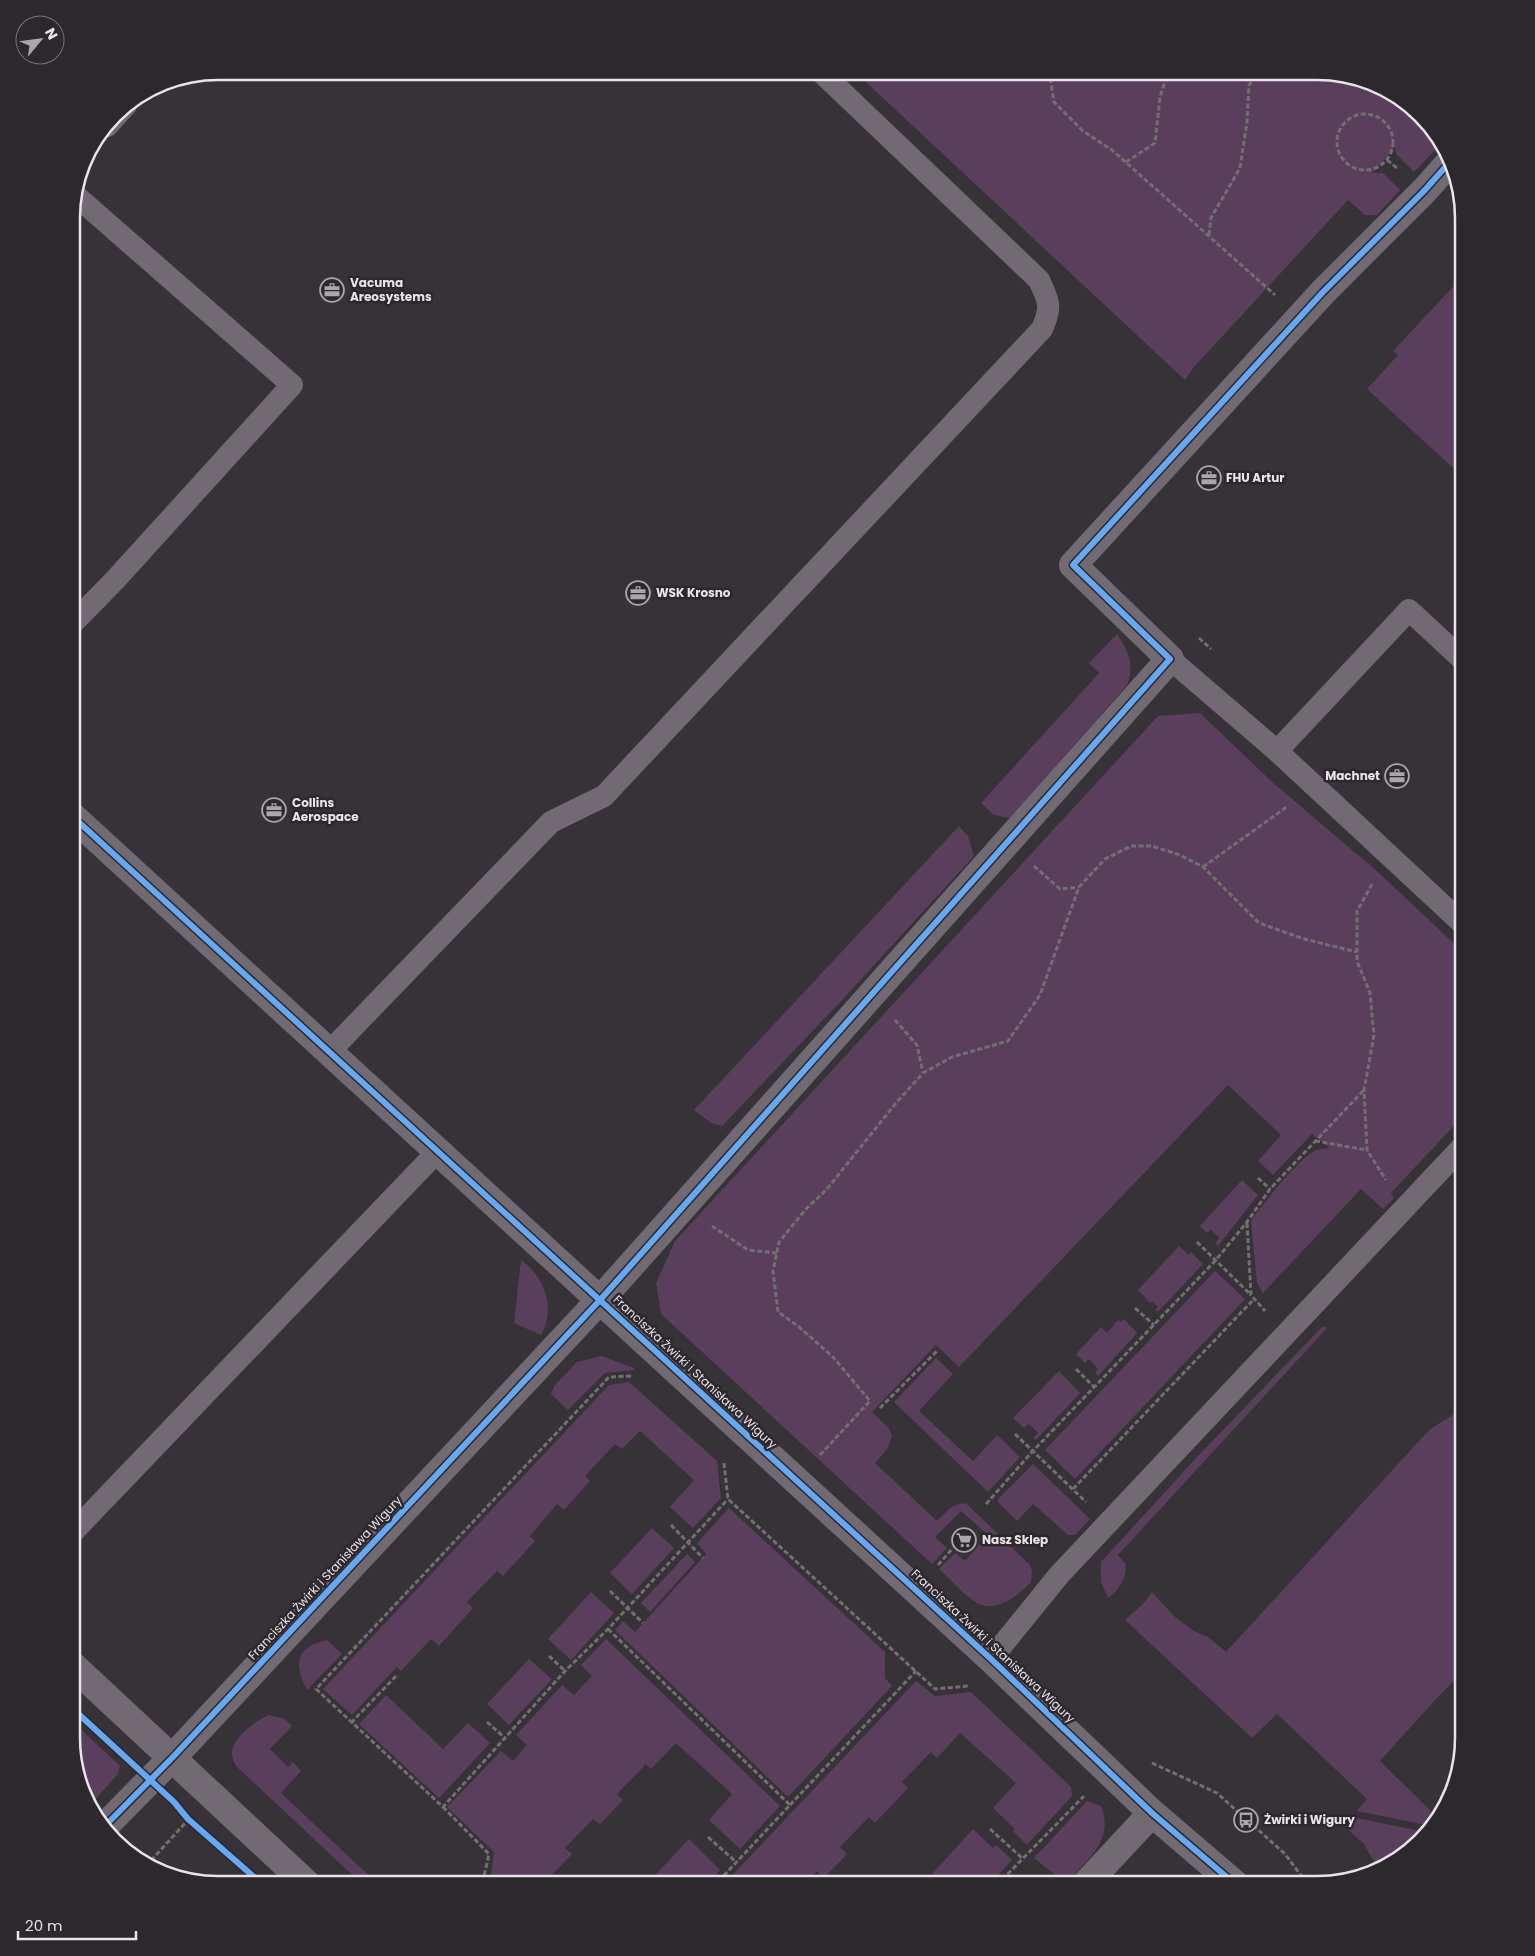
<svg xmlns="http://www.w3.org/2000/svg" width="1535" height="1956" font-family="Poppins,sans-serif">
<rect width="100%" height="100%" fill="#363237"/>
<!-- green -->
<g fill="#593f5b">
<polygon points="854,71 1327,72 1390,91 1420,118 1418,121 1441,144 1414,172 1396,154 1395,147 1372,173 1383,173 1400,190 1377,215 1365,215 1348,200 1194,367 1185,380"/>
<polygon points="1464,275 1464,478 1367,389 1398,355 1393,351"/>
<path d="M1117,634C1128,650 1135,665 1127,685L1011,818L994,815L981,803L1099,673L1089,663Z"/>
<path d="M1200,713L1272,782L1378,872L1464,953V1115L1391,1193L1394,1198L1383,1209L1361,1189L1263,1293L1257,1283L1251,1221C1266,1200 1288,1172 1308,1155C1314,1150 1323,1148 1330,1148L1312,1134L1273,1175L1258,1161L1281,1135L1228,1085L959,1367L936,1345L872,1412L888,1427L892,1435L888,1448L875,1463L937,1521C946,1513 953,1501 967,1504L1030,1565L1032,1571L1031,1582C1019,1595 995,1614 977,1603C963,1594 951,1580 939,1569L955,1553L965,1561L988,1535L961,1511L935,1537L947,1548L932,1564L661,1314L656,1283L675,1241L1158,716Z"/>
<polygon points="959,826 968,836 974,856 843,999 722,1126 711,1123 694,1110"/>
<polygon points="1242,1180 1258,1195 1218,1246 1215,1243 1219,1238 1211,1230 1207,1233 1200,1226"/>
<polygon points="1179,1246 1189,1255 1191,1252 1203,1264 1158,1312 1155,1310 1158,1307 1152,1301 1150,1303 1138,1290"/>
<path d="M521,1260C545,1277 556,1309 541,1335L514,1323Z"/>
<polygon points="1215,1271 1245,1299 1075,1479 1045,1450"/>
<polygon points="1124,1319 1137,1333 1098,1376 1095,1373 1098,1369 1089,1359 1085,1363 1076,1354 1101,1327 1107,1333 1118,1320 1121,1322"/>
<path d="M1323,1326L1327,1328L1118,1555C1120,1558 1124,1561 1125,1564C1129,1575 1117,1593 1108,1598L1101,1582V1562L1197,1457Z"/>
<polygon points="602,1356 634,1368 635,1370 605,1373 568,1410 551,1394 555,1385 577,1362"/>
<polygon points="936,1358 953,1374 919,1411 973,1461 997,1435 1020,1457 988,1492 894,1402"/>
<polygon points="1059,1371 1080,1393 1036,1440 1033,1438 1038,1433 1029,1424 1024,1428 1013,1418"/>
<polygon points="629,1382 717,1461 721,1498 693,1528 670,1507 694,1480 640,1431 622,1449 615,1444 585,1476 590,1481 564,1510 557,1504 530,1536 535,1541 503,1576 497,1571 467,1602 473,1608 439,1646 431,1639 401,1671 397,1667 352,1715 323,1689 609,1385"/>
<polygon points="1456,1413 1464,1420 1464,1671 1435,1700 1380,1761 1437,1817 1445,1811 1431,1826 1357,1811 1367,1799 1277,1714 1252,1738 1125,1620 1143,1604 1152,1592 1174,1616 1194,1631 1208,1637 1226,1652 1430,1429"/>
<polygon points="1033,1464 1090,1519 1075,1535 1068,1535 1033,1504 1017,1521 998,1502 998,1499"/>
<polygon points="729,1508 885,1652 885,1678 892,1686 788,1797 615,1630 623,1621 635,1632 706,1554 697,1543"/>
<polygon points="652,1528 674,1548 632,1594 610,1573"/>
<polygon points="687,1554 695,1562 650,1612 641,1603"/>
<polygon points="591,1592 614,1613 571,1660 548,1639"/>
<polygon points="606,1639 780,1806 740,1849 709,1820 732,1794 676,1743 651,1769 646,1764 617,1794 623,1800 600,1824 593,1819 565,1848 572,1854 542,1885 534,1883 532,1885 490,1885 494,1852 447,1807 501,1751 513,1761 527,1745 516,1735 562,1685 574,1695 592,1676 581,1665"/>
<path d="M327,1640L342,1654L307,1690C293,1663 296,1647 327,1640Z"/>
<polygon points="529,1659 552,1679 509,1725 487,1704"/>
<polygon points="916,1681 935,1696 971,1692 1071,1787 1072,1796 1027,1845 1013,1831 1015,1829 993,1808 1016,1783 960,1733 937,1758 931,1752 902,1782 908,1788 875,1823 869,1817 840,1847 847,1854 824,1878 817,1871 805,1885 723,1885"/>
<polygon points="386,1695 443,1749 468,1723 490,1743 439,1798 359,1724"/>
<path d="M269,1715L285,1719L292,1726L270,1749L288,1767L293,1762L301,1771L281,1793L379,1885H363L236,1766C234,1761 231,1756 232,1751C234,1736 256,1720 269,1715Z"/>
<polygon points="71,1720 120,1766 118,1774 91,1804 71,1738"/>
<path d="M1087,1801L1101,1806C1114,1837 1091,1856 1072,1878H1059L1034,1858Z"/>
<polygon points="1352,1817 1425,1832 1399,1860 1377,1867 1364,1844 1344,1826"/>
<polygon points="973,1829 993,1848 996,1845 1012,1860 989,1885 944,1885 932,1874"/>
<polygon points="689,1839 720,1870 706,1885 646,1885"/>
</g>
<g fill="none" stroke-linecap="round" stroke-linejoin="round">
<!-- path -->
<g stroke="#736e73" stroke-width="3" stroke-dasharray="5 2.5" stroke-linecap="butt">
<polyline points="1049,71 1054,102 1083,131 1112,150 1275,295"/>
<circle cx="1365" cy="142" r="28"/>
<polyline points="1387,160 1397,168"/>
<polyline points="1126,162 1155,143 1160,97 1168,72"/>
<polyline points="1209,235 1211,218 1240,168 1247,122 1249,85 1260,72"/>
<polyline points="1199,638 1211,649"/>
<polyline points="1034,866 1060,889 1079,887"/>
<polyline points="1203,867 1288,806"/>
<polyline points="1372,884 1357,911 1357,961 1370,993 1374,1035 1364,1090 1367,1150 1386,1180"/>
<polyline points="895,1020 917,1045 923,1073"/>
<polyline points="1315,1141 1367,1150"/>
<polyline points="1258,1178 1270,1189"/>
<polyline points="1247,1223 1251,1295 1265,1311"/>
<polyline points="712,1226 748,1250 777,1253"/>
<polyline points="1197,1242 1251,1295"/>
<polyline points="1135,1308 1154,1325"/>
<polyline points="1076,1369 1094,1387"/>
<polyline points="631,1376 609,1377 316,1689 443,1807 565,1671 608,1629 728,1499"/>
<polyline points="880,1408 937,1351"/>
<polyline points="1015,1434 1086,1502"/>
<polyline points="820,1455 870,1401 833,1357 798,1326 778,1312 773,1271 779,1242 806,1209 827,1189 896,1103 923,1073 952,1057 1008,1041 1040,995 1079,887 1105,859 1131,846 1152,846 1180,855 1203,867 1259,923 1304,939 1357,952"/>
<polyline points="724,1463 728,1499 935,1689 968,1686"/>
<polyline points="1073,1489 1254,1299"/>
<polyline points="986,1504 1032,1452 1215,1261 1247,1222 1270,1189 1364,1090"/>
<polyline points="671,1525 703,1558"/>
<polyline points="938,1565 953,1548"/>
<polyline points="610,1591 643,1623"/>
<polyline points="608,1629 790,1805 715,1885"/>
<polyline points="549,1656 565,1671"/>
<polyline points="487,1722 505,1738"/>
<polyline points="351,1723 396,1676"/>
<polyline points="1152,1763 1217,1793 1285,1854 1308,1885"/>
<polyline points="790,1805 916,1671"/>
<polyline points="443,1807 489,1854 482,1885"/>
<polyline points="990,1829 1022,1858"/>
<polyline points="708,1837 736,1862"/>
<polyline points="146,1866 188,1820"/>
<polyline points="997,1885 1084,1796"/>
</g>
<!-- lane -->
<g stroke="#726a72" stroke-width="22">
<polyline points="107,126 126,105"/>
<polyline points="71,625 115,580 292,385 75,195"/>
<polyline points="1170,659 1277,751 1464,925"/>
<polyline points="1277,751 1409,610 1464,661"/>
<path d="M330,1051L551,822L604,796L1042,329C1052,307 1049,301 1039,280L820,71"/>
<polyline points="71,1532 72,1533 438,1151"/>
<polyline points="991,1659 1059,1575 1464,1145"/>
</g>
<!-- street -->
<g stroke="#726a72" stroke-width="28">
<polyline points="71,815 991,1659 1152,1813 1236,1885"/>
<polyline points="71,1664 308,1885"/>
<polyline points="104,1827 172,1758 600,1300 1170,659 1073,565 1323,292 1424,191 1448,164"/>
<polyline points="1085,1885 1152,1813"/>
</g>
<!-- cycleway casing -->
<g stroke="#2d272e" stroke-width="9">
<g id="cycleway">
<polyline points="71,815 991,1659 1152,1813 1236,1885"/>
<polyline points="71,1707 174,1802 188,1819 263,1885"/>
<polyline points="104,1827 172,1758 600,1300 1170,659 1073,565 1323,292 1424,191 1448,164"/>
</g>
</g>
<!-- cycleway -->
<use href="#cycleway" stroke="#66a8f1" stroke-width="6"/>
</g>
<!-- icons -->
<defs>
<g id="office-ring" transform="scale(1.25)"><circle r="9.5" fill="#2d272e" stroke="#aaa6ab" stroke-width="1.5"/><path d="M-6-3h4V-5.5h4V-3h4V5H-6ZM-1-4.5V-3h2v-1.5ZM-6 0V1H6V0Z" fill="#aaa6ab"/></g>
<g id="supermarket-ring" transform="scale(1.25)"><circle r="9.5" fill="#2d272e" stroke="#aaa6ab" stroke-width="1.5"/><path d="M-6-5.5h2.5l.6 2H6L4.5 2H-2.5L-4.4-4H-6ZM-1.5 3.2a1.3 1.3 0 1 0 .1 0ZM3 3.2a1.3 1.3 0 1 0 .1 0Z" fill="#aaa6ab"/></g>
<g id="bus-ring" transform="scale(1.25)"><circle r="9.5" fill="#2d272e" stroke="#aaa6ab" stroke-width="1.5"/><path d="M-5-6H5V4H4V6H2V4H-2V6H-4V4H-5ZM-3.5-4V0h7V-4ZM-3.5 1.2v1.5H-2V1.2ZM2 1.2v1.5H3.5V1.2Z" fill="#aaa6ab"/></g>
</defs>
<g fill-rule="evenodd">
<use href="#office-ring" x="332" y="290"/>
<use href="#office-ring" x="1209" y="478"/>
<use href="#office-ring" x="638" y="593"/>
<use href="#office-ring" x="1397" y="776"/>
<use href="#office-ring" x="274" y="810"/>
<use href="#supermarket-ring" x="964" y="1540"/>
<use href="#bus-ring" x="1246" y="1820"/>
</g>
<g text-anchor="middle" stroke-width="5" stroke-linejoin="round" paint-order="stroke">
<!-- poi labels -->
<g font-size="12" font-weight="bold" fill="#e9e4e9" stroke="#2d272e" text-anchor="start">
<text x="350" y="287">Vacuma<tspan x="350" dy="14">Areosystems</tspan></text>
<text x="1226" y="482">FHU Artur</text>
<text x="656" y="597">WSK Krosno</text>
<text x="1380" y="780" text-anchor="end">Machnet</text>
<text x="292" y="807">Collins<tspan x="292" dy="14">Aerospace</tspan></text>
<text x="982" y="1544">Nasz Sklep</text>
<text x="1264" y="1824">Żwirki i Wigury</text>
</g>
<!-- street labels -->
<g font-size="12" fill="#e9e4e9" stroke="#2d272e">
<text transform="translate(695 1372) rotate(43)" y="4">Franciszka Żwirki i Stanisława Wigury</text>
<text transform="translate(325 1578) rotate(-47)" y="4">Franciszka Żwirki i Stanisława Wigury</text>
<text transform="translate(993 1646) rotate(43)" y="4">Franciszka Żwirki i Stanisława Wigury</text>
</g>
</g>
<!-- crop -->
<path d="M0 0H1535V1956H0ZM218 80H1317A138 138 0 0 1 1455 218V1738A138 138 0 0 1 1317 1876H218A138 138 0 0 1 80 1738V218A138 138 0 0 1 218 80Z" fill="#2d272e" fill-rule="evenodd"/>
<path fill="none" stroke="#e9e4e9" stroke-width="2.5" d="M218 80H1317A138 138 0 0 1 1455 218V1738A138 138 0 0 1 1317 1876H218A138 138 0 0 1 80 1738V218A138 138 0 0 1 218 80Z"/>
<!-- north arrow -->
<g transform="translate(40 40) rotate(61)"><circle r="24" fill="#2d272e" stroke="#787379"/>
<path d="M0-4L9 19L0 12L-9 19Z" fill="#aaa6ab"/>
<text y="-8" font-size="14" font-weight="bold" text-anchor="middle" fill="#e9e4e9">N</text>
</g>
<!-- scale -->
<path d="M18 1931v8h118v-8" fill="none" stroke="#e9e4e9" stroke-width="2.5"/>
<text x="25" y="1931" font-size="15" fill="#e9e4e9" stroke="#2d272e" stroke-width="4" paint-order="stroke">20 m</text>
</svg>
